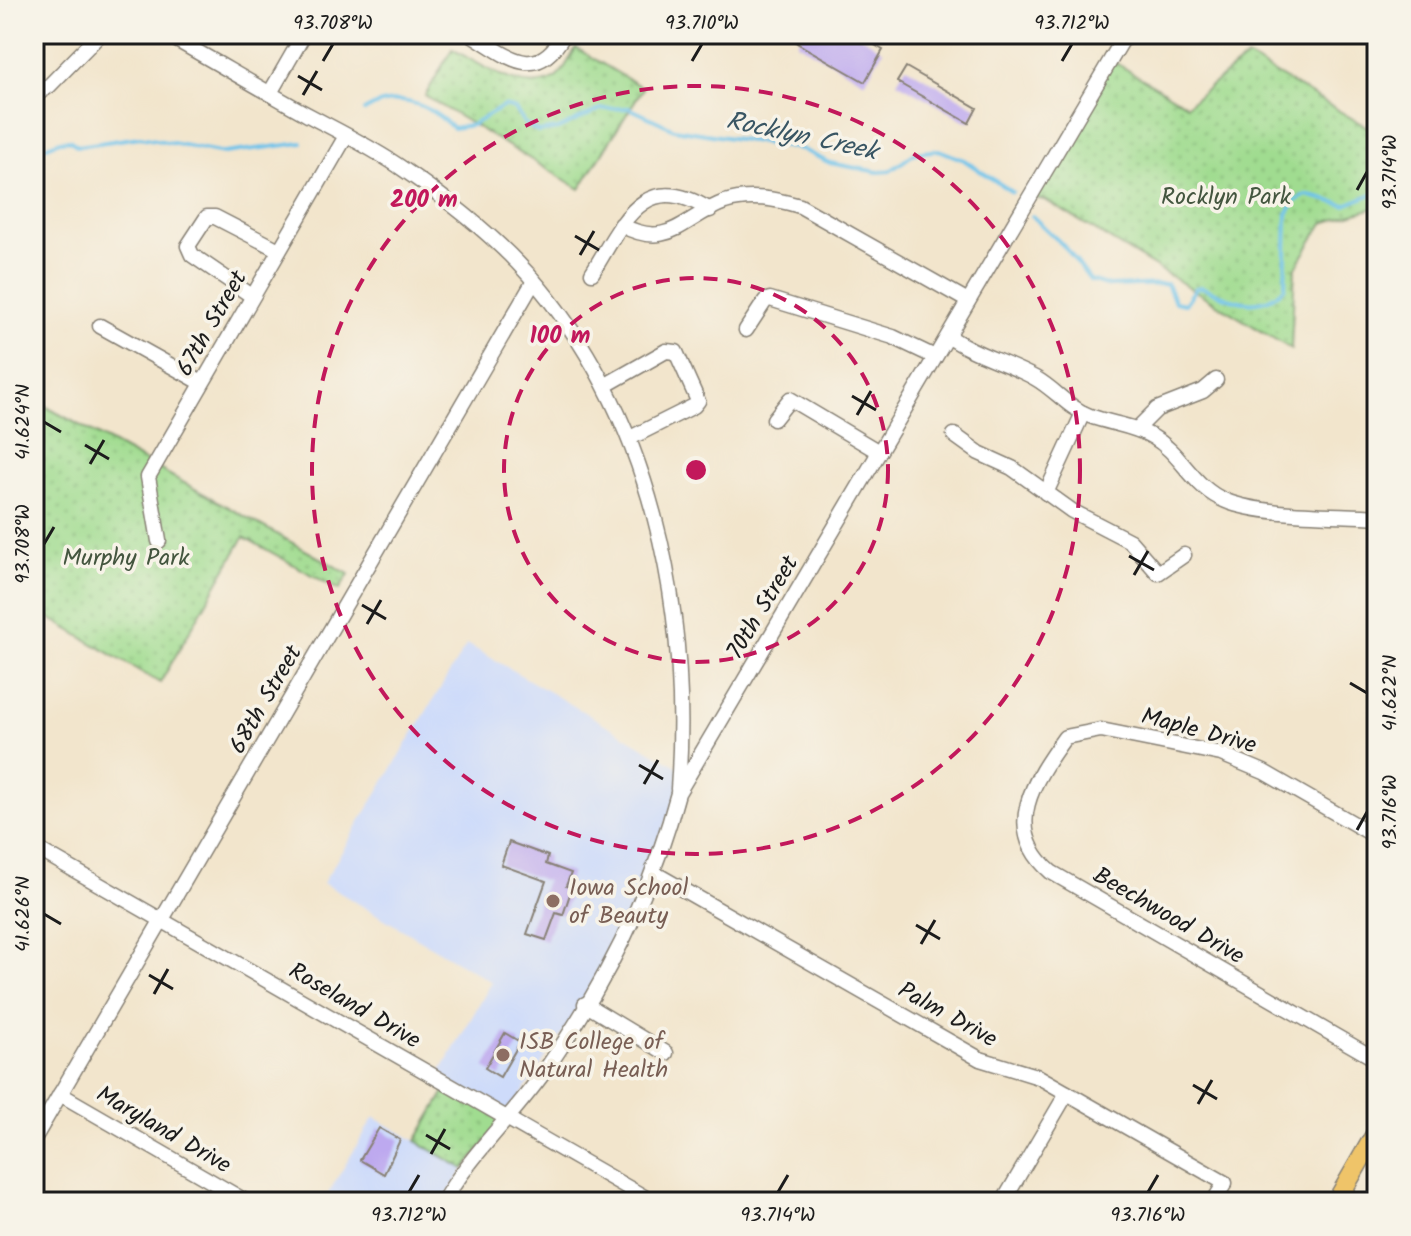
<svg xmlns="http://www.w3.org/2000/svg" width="1411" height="1236" font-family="Kalam,sans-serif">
<defs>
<pattern id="park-dots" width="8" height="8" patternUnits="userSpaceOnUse" patternTransform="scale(2)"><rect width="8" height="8" fill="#a0dc90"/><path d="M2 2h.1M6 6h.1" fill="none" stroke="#89bc7c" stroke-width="1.8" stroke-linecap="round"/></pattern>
</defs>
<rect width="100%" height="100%" fill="#f7f3e8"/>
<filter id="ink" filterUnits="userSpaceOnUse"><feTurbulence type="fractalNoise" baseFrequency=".0125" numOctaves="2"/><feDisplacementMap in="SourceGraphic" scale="16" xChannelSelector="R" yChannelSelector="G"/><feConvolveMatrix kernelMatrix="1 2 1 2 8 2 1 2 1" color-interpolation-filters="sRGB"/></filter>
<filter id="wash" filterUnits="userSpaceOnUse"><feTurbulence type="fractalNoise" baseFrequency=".006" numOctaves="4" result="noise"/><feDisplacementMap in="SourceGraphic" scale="32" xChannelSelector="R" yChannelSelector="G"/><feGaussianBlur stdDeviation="1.8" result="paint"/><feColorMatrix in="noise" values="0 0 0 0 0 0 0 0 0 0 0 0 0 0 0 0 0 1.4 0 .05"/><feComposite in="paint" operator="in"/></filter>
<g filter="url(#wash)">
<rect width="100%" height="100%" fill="#f2e5cc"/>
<!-- built -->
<g fill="#cedbfa">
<polygon points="467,644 680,768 678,793 604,971 506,1117 437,1078 492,982 323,883"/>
<polygon points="374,1117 464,1169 443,1202 323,1202"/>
</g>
<!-- park -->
<g fill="url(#park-dots)" stroke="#5e7c56" stroke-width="2">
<path d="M576,48L643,88L580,189L425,96L452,49C479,63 523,96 554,79C563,74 570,57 576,48Z"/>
<polygon points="1247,57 1377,133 1377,207 1323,223 1295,269 1291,349 1045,200 1030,197 1111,60 1187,105"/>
<polygon points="34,400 349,574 339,590 244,537 160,683 34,609"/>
<polygon points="449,1085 506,1117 464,1169 416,1141"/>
</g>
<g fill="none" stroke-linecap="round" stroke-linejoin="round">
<!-- stream -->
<g stroke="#6ec3ea" stroke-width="4">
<path d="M364,111C396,91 427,103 453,128L472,125L504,106L515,109L524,123L538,132L558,129L601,109L629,108L674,129L801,149L830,163L878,172L890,171L915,153L939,150L964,160L1012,192"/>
<polyline points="34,151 60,141 69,140 78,146 140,137 224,153 302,143"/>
<path d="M1032,216L1066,248L1090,280L1109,286L1167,284L1175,302L1185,304L1196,288L1202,287C1231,300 1260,314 1285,287L1287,214L1295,201L1307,195L1345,205L1377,192"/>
</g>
</g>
<g id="blocks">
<!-- building -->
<g fill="#bda9ef">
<polygon points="802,34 856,34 883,50 865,82 797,43"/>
<polygon points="906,67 977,108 969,123 897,82"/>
<polygon points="509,842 548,856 546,864 571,873 566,886 572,888 563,915 556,913 546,940 527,934 546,881 501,865"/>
<polygon points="505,1033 520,1042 500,1077 485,1068"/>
<polygon points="379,1128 400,1140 384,1174 360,1160"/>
</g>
</g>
</g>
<g filter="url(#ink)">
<use href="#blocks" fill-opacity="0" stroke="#878074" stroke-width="2"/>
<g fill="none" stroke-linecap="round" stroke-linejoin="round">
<!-- minor casing -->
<g stroke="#878074" stroke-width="17">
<g id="minor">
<path d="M166,34C214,61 261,89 308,115C340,132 373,148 403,169C447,199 492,234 528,274C651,413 691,607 678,789"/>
<path d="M471,34C509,57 536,84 564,34"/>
<polyline points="270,93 304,34"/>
<polyline points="34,96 49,86 100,34"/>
<path d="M621,225C670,251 683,217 725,202C750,194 776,199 800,206L968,301"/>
<path d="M592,273C623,223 643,168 710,210"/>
<polyline points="252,296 192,255 188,246 207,217 215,217 279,250"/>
<polyline points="100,326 202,383"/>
<polyline points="746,330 765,301 770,299 893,337 935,357"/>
<path d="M948,336C975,355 1006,362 1035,378C1055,389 1068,408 1090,416C1111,424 1133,425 1153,437C1182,454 1193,488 1226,501C1263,516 1335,514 1377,517"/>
<polyline points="606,385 666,351 676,352 698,401 694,406 630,438"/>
<polyline points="774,419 790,399 879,452"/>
<polyline points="1138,428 1157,409 1203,391 1216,380"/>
<polyline points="954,435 979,453 1012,468 1072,511 1130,541 1158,573 1184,555"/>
<polyline points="1046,493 1083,413"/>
<polyline points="159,541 148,477 346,136"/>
<path d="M1377,837L1264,772L1221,754L1101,730L1065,737C1034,780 1001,829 1051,872L1377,1060"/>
<polyline points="34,847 653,1202"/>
<polyline points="654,873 980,1059 1039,1077 1225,1183 1213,1202"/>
<polyline points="585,1004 666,1053"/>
<polyline points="60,1094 247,1202"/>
<polyline points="34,1139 534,281"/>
<path d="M443,1202C471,1154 512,1117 544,1072C603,988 652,892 678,793L1126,34"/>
<polyline points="1003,1202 1067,1093"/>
</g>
</g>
<!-- major casing -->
<g stroke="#878074" stroke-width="21">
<polyline id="major" points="1336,1202 1377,1131"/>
</g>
<!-- minor -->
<use href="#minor" stroke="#fff" stroke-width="14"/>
<!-- major -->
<use href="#major" stroke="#efc469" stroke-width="18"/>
</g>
</g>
<!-- ticks -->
<path fill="none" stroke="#1c1c1c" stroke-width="3" d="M323,61L333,44M692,61L702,44M1062,61L1072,44M298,76L322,90M303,95L317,71M1357,190L1367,172M575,236L599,250M580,255L594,231M852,396L876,410M857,415L871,391M44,422L61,432M85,445L109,459M90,464L104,440M44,544L54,527M1129,556L1154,570M1134,575L1148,551M362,605L386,619M367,624L381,600M1350,683L1367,693M639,765L663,779M644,784L658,760M1357,830L1367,812M44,914L61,924M916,925L940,939M921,944L935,920M149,975L173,989M154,994L168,969M1193,1085L1217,1099M1198,1104L1212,1080M426,1135L450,1149M431,1154L445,1129M409,1192L419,1175M778,1192L788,1175M1148,1192L1158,1175"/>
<!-- distance rings -->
<g fill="none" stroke="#c2185b" stroke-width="4" stroke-dasharray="14 10">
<circle cx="696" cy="470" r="192"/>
<circle cx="696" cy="470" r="384"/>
</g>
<!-- markers -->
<g fill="#8d6e63" stroke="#f7f3e8" stroke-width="3">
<circle cx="553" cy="901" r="8"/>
<circle cx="503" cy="1055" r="8"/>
</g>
<g text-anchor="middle" stroke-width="7" stroke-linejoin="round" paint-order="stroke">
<!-- park labels -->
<g font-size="24" fill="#44563f" stroke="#f7f3e8">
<text x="1226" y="204">Rocklyn Park</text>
<text x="126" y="565">Murphy Park</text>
</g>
<!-- street labels -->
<g font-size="24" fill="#1c1c1c" stroke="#f7f3e8">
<text transform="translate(211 323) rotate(-60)" y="8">67th Street</text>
<text transform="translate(762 607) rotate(-59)" y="8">70th Street</text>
<text transform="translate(265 699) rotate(-60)" y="8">68th Street</text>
<text transform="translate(1199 730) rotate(15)" y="8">Maple Drive</text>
<text transform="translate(1169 915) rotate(30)" y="8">Beechwood Drive</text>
<text transform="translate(355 1005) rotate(30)" y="8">Roseland Drive</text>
<text transform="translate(948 1014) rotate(29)" y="8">Palm Drive</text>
<text transform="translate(164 1129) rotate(30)" y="8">Maryland Drive</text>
</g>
<!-- education labels -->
<g font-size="24" fill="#785e54" stroke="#f7f3e8" text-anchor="start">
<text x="569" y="895">Iowa School<tspan x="569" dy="28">of Beauty</tspan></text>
<text x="519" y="1049">ISB College of<tspan x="519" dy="28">Natural Health</tspan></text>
</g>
<!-- water labels -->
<g font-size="26" font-style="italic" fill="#395664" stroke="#f7f3e8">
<text transform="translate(802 135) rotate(12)" y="9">Rocklyn Creek</text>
</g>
</g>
<circle cx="696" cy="470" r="12" fill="#c2185b" stroke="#f7f3e8" stroke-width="4"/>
<g font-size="24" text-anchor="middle" font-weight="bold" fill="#c2185b" stroke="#f7f3e8" stroke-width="7" stroke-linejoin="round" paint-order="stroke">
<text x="424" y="207">200 m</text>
<text x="560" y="343">100 m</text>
</g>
<!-- margin -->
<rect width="1411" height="1236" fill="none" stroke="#f7f3e8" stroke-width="88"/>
<rect x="44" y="44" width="1323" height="1148" fill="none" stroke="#1c1c1c" stroke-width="3"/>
<g font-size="20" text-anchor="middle" fill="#1c1c1c">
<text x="333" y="29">93.708°W</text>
<text x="702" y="29">93.710°W</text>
<text x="1072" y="29">93.712°W</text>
<text transform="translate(1389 172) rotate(-90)" y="7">93.714°W</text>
<text transform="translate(22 422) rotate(-90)" y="7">41.624°N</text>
<text transform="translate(22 544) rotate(-90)" y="7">93.708°W</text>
<text transform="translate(1389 693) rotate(-90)" y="7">41.622°N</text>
<text transform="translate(1389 812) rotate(-90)" y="7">93.716°W</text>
<text transform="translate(22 914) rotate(-90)" y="7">41.626°N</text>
<text x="409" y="1221">93.712°W</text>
<text x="778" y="1221">93.714°W</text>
<text x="1148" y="1221">93.716°W</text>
</g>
</svg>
